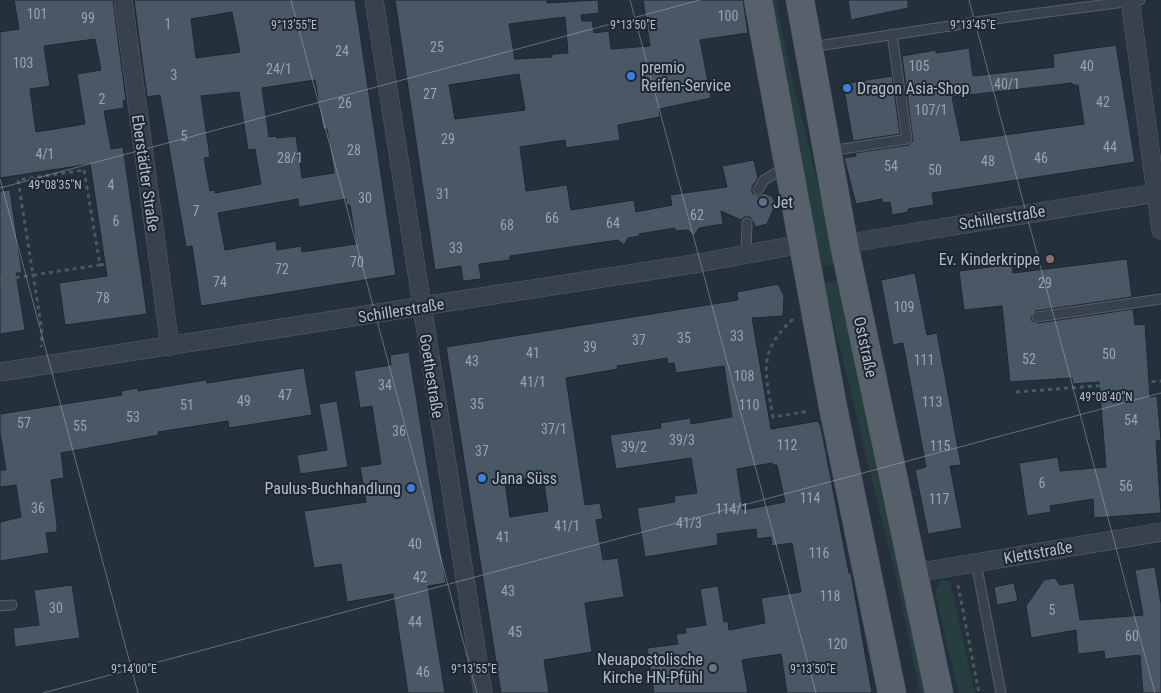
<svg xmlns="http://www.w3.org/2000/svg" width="1161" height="693" font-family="'Roboto Condensed',sans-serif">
<rect width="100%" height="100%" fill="#24303c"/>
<!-- green -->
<g fill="#273e3e">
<path d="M771,0H776C792,89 818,176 836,264L820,266Z"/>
<polygon points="839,280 878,477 926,693 920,693 897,582 824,283"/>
<polygon points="941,579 950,582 975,693 959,693 936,597 936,590"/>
</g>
<!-- building -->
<g fill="#4a5765" stroke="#1f2933" fill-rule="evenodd">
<path d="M14,0H113L126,100L123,101L124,108L104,111L111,149L123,147L147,314L65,325L59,283L107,276L90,164L0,178V32L19,29ZM95,39L101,70L77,74L85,124L36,132L30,89L50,86L44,46Z"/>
<path d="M134,0H355L396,275L201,306L192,246L186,247L160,95L147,97ZM232,12L240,52L196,58L191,19ZM315,80L323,129H327L334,173L302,178L296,136L277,138L276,136L269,137L262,88ZM239,92L248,150L255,149L261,184L215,193V190L210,191L204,158L210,157L201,96ZM298,199L299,207L346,199V205H350L356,244L302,252L301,246L277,250L276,241L225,250L218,213Z"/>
<path d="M395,0H547V3L598,0L599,13L581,15L582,21H592L594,33L609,31L611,49L650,46L643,0H743L748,33L700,40L711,98L659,109L660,117L618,125L620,140L566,148L565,140L520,147L526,191L567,185L571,210L634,200L636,212L672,205L670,195L727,187L722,166L754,160L758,178L752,187V193L758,196L764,193L773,197L775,205L767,224L756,227L750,217H744L741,220L721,211L723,224L699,228L694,236L688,230L675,231V228L639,234L640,236L628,238L624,245L618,240L510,256V260L479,264L481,279L463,281L461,266L435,270ZM565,17L568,53L552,54V57L515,59L509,24ZM519,74L525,110L455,119L449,85Z"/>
<polygon points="848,0 908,0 908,8 851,20"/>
<path d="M1116,45L1135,162L932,193L934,205L908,209V212L892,215L890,202L883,203L882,199L856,204L844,158L856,156L855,153L908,145L913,141L902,56L936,50V53L969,48L973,76L1054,67L1053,54ZM1072,83L1073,85H1078L1084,124L961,141L952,97Z"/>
<polygon points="892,76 900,134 853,141 843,84"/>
<polygon points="10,190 22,273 16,273 25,330 0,334 0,191"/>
<polygon points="1127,259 1132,297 1036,311 1031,317 1032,321 1038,323 1133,309 1135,325 1145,324 1150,397 1157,396 1161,440 1156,441 1161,513 1094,518 1093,499 1050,506 1051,512 1027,516 1019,463 1058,457 1060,471 1106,467 1099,382 1073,384 1072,378 1010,382 1002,306 964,310 959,271 1012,264 1013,273"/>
<polygon points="915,273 927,335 937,333 961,465 950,466 962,528 928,534 915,470 926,467 903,343 893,345 881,280"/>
<path d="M778,284L784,296L783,316L752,318L771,429L818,421L821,427L849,573H851L872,693H787L781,654L742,660L748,693H654L647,648L678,644L676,634L686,633L685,628L706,625L700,589L718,586L724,622L728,621L729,630L765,623L761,598L801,592L792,543L772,546L771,537L757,539L756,529L717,534L718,545L645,557L637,508L675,502L674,496L697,493L691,458L616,469L610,435L661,428L660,423L690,418L691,424L732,417L724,366L676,373L674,363L668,364L667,358L617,366L618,369L566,378L585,505L600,503L603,519L596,520L603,560L618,558L624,597L585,603L592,652L544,660L549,693H501L446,347L738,300L737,292ZM772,463V465H777L785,502L743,510L737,469ZM543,476L548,511L510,517L505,482Z"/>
<polygon points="409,352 446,583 428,586 445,693 408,693 393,594 347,602 341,564 314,568 304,511 366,502 360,467 381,464 372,406 360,408 354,371 391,365 390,355"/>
<polygon points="304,368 312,415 229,428 228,421 158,432 159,435 61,453 64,478 51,480 57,524 57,532 46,533 49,553 0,561 0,522 21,517 16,485 0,487 0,470 6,470 0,432 0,414 122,395 121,391 137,388 138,391 206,380 207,383"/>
<polygon points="337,401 348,467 300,474 297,455 327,450 319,404"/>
<polygon points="1155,567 1161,604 1161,693 1143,693 1140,655 1105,659 1104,651 1078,654 1076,630 1031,638 1026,606 1044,580 1055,578 1060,585 1074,583 1080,620 1143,615 1135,570"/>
<polygon points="1014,583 1018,601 997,605 994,587"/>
<polygon points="72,585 80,638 15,647 13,628 39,625 34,590"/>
</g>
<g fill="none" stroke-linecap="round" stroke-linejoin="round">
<!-- service casing -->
<g stroke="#565f6a" stroke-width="11">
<g id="service">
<polyline points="811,47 1009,17 1140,0"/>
<polyline points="830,151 907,139 892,34"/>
<polyline points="758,190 764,180 786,167"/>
<polyline points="746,255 747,223"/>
<polyline points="1037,317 1161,299"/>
<polyline points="976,563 1001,693"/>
<polyline points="0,606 12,605"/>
</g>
</g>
<!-- minor casing -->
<g stroke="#565f6a" stroke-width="19">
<g id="minor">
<polyline points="123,0 170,346"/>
<polyline points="374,0 483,693"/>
<polyline points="1130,0 1161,230"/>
<polyline points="844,244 1161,192"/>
<polyline points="0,372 699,263 802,244"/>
<polyline points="915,573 1161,532"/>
</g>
</g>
<!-- primary casing -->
<g stroke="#414b55" stroke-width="29">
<g id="primary">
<polyline points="758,0 833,407 892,693"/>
<polyline points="800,0 844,244 939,693"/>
</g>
</g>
<!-- path -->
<g stroke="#465b5c" stroke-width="3" stroke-dasharray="4 4" stroke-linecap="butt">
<polygon points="84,170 100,265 33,275 18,180"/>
<polyline points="100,265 139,259"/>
<polyline points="0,280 33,275 42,330 41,347"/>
<path d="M793,319C756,354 766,372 773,417L810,411"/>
<polyline points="1016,392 1161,381"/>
<polyline points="958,585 979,693"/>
</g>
<!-- service -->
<use href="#service" stroke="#38424c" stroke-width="9"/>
<!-- minor -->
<use href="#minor" stroke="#38424c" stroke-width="18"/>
<!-- primary -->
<use href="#primary" stroke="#56616c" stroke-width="28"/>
</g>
<!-- ticks -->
<path fill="none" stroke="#b4bcc8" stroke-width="1" stroke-opacity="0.45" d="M291,0L477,693M630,0L816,693M969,0L1155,693M0,179L138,693M0,188L700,0M43,693L1161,393"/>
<!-- markers -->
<g fill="#3f7fe0" stroke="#1d2731" stroke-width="2">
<circle cx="631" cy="76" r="5"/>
<circle cx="847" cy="88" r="5"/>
<circle cx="482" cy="478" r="5"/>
<circle cx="411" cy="488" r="5"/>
</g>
<circle fill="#5c6f8a" stroke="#1d2731" stroke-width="2" cx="763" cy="202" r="5"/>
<circle fill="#8d6e63" stroke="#1d2731" stroke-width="2" cx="1050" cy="259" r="5"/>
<circle fill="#6b7280" stroke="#1d2731" stroke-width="2" cx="713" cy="668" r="5"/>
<g text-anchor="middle" stroke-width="4" stroke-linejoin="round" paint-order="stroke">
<!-- number labels -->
<g font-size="14" fill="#9aa3af">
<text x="37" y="19">101</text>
<text x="728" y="21">100</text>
<text x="88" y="23">99</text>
<text x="168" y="29">1</text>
<text x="437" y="52">25</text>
<text x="342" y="56">24</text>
<text x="23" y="68">103</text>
<text x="919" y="71">105</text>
<text x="1087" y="71">40</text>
<text x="279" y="74">24/1</text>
<text x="174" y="80">3</text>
<text x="1007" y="89">40/1</text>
<text x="430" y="99">27</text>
<text x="102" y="104">2</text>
<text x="1103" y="107">42</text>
<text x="345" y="108">26</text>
<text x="931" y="115">107/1</text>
<text x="184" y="141">5</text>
<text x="448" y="144">29</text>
<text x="1110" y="152">44</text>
<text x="354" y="155">28</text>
<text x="45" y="159">4/1</text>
<text x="290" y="163">28/1</text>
<text x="1041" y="163">46</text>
<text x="988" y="166">48</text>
<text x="891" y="171">54</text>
<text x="935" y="175">50</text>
<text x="111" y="190">4</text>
<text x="443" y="199">31</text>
<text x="365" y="203">30</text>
<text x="196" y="216">7</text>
<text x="697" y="220">62</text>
<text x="552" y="223">66</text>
<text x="116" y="226">6</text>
<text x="613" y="228">64</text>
<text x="507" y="230">68</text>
<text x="456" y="253">33</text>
<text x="357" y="267">70</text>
<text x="282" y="274">72</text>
<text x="220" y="287">74</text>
<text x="1045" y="288">29</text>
<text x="103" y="303">78</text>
<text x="904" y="312">109</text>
<text x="737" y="341">33</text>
<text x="684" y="343">35</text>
<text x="639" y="345">37</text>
<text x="590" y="352">39</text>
<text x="533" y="358">41</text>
<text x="1109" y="359">50</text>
<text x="1029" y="364">52</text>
<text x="924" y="365">111</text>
<text x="472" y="366">43</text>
<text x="744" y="381">108</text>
<text x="533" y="387">41/1</text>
<text x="385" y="390">34</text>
<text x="285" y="400">47</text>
<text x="244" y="406">49</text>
<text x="932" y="407">113</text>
<text x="477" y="409">35</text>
<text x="187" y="410">51</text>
<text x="749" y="410">110</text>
<text x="133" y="422">53</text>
<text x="1131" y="425">54</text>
<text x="24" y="428">57</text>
<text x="80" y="431">55</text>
<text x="554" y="434">37/1</text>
<text x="399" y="436">36</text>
<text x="682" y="445">39/3</text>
<text x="787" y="450">112</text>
<text x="940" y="451">115</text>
<text x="634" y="452">39/2</text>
<text x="482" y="456">37</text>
<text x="1042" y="488">6</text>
<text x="1126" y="491">56</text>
<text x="810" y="503">114</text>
<text x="939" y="504">117</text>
<text x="38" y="513">36</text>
<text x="732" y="514">114/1</text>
<text x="689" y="528">41/3</text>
<text x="567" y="531">41/1</text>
<text x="503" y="542">41</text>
<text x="415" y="549">40</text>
<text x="819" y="558">116</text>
<text x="420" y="582">42</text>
<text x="508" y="596">43</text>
<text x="830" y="601">118</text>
<text x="56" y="613">30</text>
<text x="1052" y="615">5</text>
<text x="415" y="627">44</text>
<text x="515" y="637">45</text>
<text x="1132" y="641">60</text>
<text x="837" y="649">120</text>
<text x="423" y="677">46</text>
</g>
<!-- poi labels -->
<g font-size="16" fill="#b4bcc8" stroke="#1d2731" text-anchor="start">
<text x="641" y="73">premio<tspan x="641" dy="18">Reifen-Service</tspan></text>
<text x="857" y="94">Dragon Asia-Shop</text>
<text x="773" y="208">Jet</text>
<text x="1040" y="265" text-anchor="end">Ev. Kinderkrippe</text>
<text x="492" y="484">Jana Süss</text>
<text x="401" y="494" text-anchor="end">Paulus-Buchhandlung</text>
<text x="703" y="665" text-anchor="end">Neuapostolische<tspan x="703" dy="18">Kirche HN-Pfühl</tspan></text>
</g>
<!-- street labels -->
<g font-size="16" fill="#b4bcc8" stroke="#1d2731">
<text transform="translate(146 173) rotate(82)" y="6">Eberstädter Straße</text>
<text transform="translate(1002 217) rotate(-9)" y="6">Schillerstraße</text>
<text transform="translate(401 310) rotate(-9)" y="6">Schillerstraße</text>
<text transform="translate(866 347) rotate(78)" y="6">Oststraße</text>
<text transform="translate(432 376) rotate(81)" y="6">Goethestraße</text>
<text transform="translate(1038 552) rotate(-10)" y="6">Klettstraße</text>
</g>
</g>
<g font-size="12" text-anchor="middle" fill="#b4bcc8" stroke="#1d2731" stroke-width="4" stroke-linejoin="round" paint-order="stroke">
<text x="294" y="29">9°13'55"E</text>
<text x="633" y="29">9°13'50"E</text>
<text x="973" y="29">9°13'45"E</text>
<text x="55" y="189">49°08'35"N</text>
<text x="1106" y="401">49°08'40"N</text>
<text x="134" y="673">9°14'00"E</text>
<text x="474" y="673">9°13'55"E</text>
<text x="813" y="673">9°13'50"E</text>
</g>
</svg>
